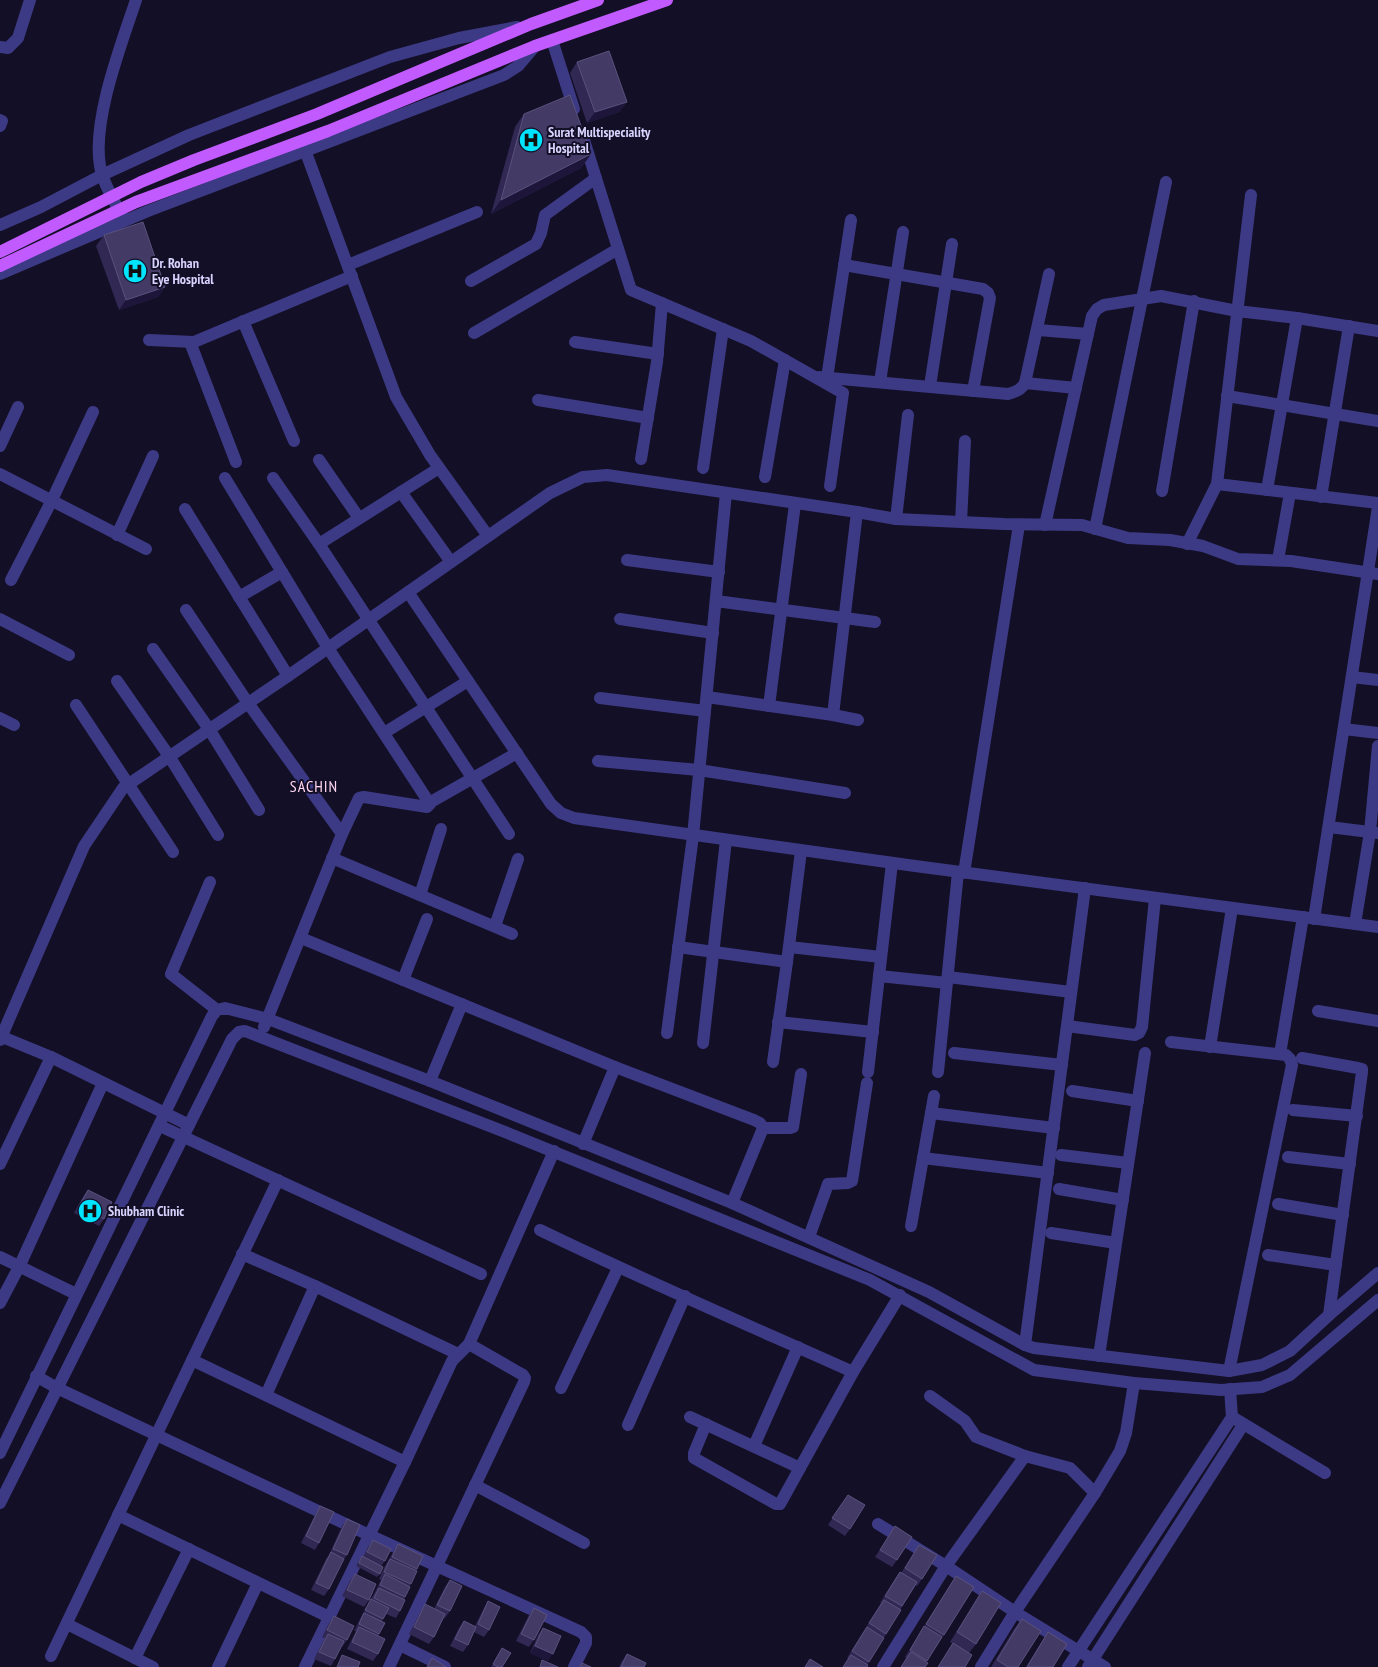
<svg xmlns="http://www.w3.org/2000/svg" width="1378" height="1667" font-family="'PT Sans Narrow',sans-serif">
<rect width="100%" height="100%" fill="#130f26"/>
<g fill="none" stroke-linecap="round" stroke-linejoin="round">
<!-- minor -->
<g stroke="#3d3a85" stroke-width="12">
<polyline points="552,40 574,109"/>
<polyline points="0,47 8,48 18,38 30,0"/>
<polyline points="0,120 2,121 0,126"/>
<polyline points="584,140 631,290 751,341 843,393 830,486"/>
<polyline points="305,150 396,397 430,455 488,536"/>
<path d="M123,218C115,202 103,184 100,166C92,120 121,45 136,0"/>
<polyline points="0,225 41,207 102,175 189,135 390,57 459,38 517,27"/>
<polyline points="348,265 477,212"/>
<polyline points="844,265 983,289 988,293 990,298 973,391"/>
<polyline points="0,274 148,211 504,75 518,66 535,46"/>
<polyline points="471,281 536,244 541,233 545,215 596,178"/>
<polyline points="243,321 294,441"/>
<polyline points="1038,330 1088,334"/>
<polyline points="474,333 618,249"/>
<polyline points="149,340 194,342 352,276"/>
<polyline points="190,342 236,462"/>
<polyline points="575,342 658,354"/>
<path d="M819,377L1008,394C1015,392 1021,390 1025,383L1049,274"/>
<polyline points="827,378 851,220"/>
<polyline points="880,382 903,232"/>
<polyline points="1025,383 1076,388"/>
<polyline points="930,386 952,244"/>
<polyline points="1227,396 1378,421"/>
<polyline points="538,400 648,418"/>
<polyline points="0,446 18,407"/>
<polyline points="641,459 657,362 662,303"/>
<polyline points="319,460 359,518"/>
<polyline points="703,468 723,329"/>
<polyline points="0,474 146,549"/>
<polyline points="765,477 785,360"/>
<polyline points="225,478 328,648 430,804 427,807 364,797 359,798 342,834 264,1027"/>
<polyline points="273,478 319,544 509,834"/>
<polyline points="1217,484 1378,503"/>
<polyline points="1267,490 1297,318"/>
<polyline points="1162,491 1194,301"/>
<polyline points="401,492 451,562"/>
<polyline points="1321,497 1349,326"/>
<polyline points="185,509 288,676"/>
<polyline points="896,519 908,415"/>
<polyline points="961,522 965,441"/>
<polyline points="1045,525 1092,316 1097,309 1104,305 1161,296 1237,311 1297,318 1378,331"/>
<polyline points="1095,529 1166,182"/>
<polyline points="117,535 153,456"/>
<polyline points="319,544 439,468"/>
<polyline points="1187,544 1217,484 1251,195"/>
<polyline points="627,560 719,572"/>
<polyline points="1278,560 1290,493"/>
<polyline points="11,580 52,500 93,412"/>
<polyline points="408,592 551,804 561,813 574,818 915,866 1378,927"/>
<polyline points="239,597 282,572"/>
<polyline points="716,601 875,622"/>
<polyline points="186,610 248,703 342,834"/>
<polyline points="0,619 69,655"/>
<polyline points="620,619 713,633"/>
<polyline points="153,649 209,729 259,810"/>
<polyline points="1352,677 1378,680"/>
<polyline points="117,681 169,756 218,835"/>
<polyline points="707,697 833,715 858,720"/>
<polyline points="600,698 705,711"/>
<polyline points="76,705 173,852"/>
<polyline points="769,706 795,504"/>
<polyline points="833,715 857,512"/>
<polyline points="0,718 14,725"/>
<polyline points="1344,729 1378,733"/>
<polyline points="384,733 468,681"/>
<polyline points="598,761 699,770 845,793"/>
<polyline points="429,803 517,753"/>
<polyline points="1329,827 1378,833"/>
<polyline points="332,858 512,934"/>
<polyline points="964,873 1019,525"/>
<polyline points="210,882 171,974 217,1010"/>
<polyline points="420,895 441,829"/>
<polyline points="1314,919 1378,507"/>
<polyline points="1355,924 1370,832 1378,746"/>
<polyline points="495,926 518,859"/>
<polyline points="301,938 615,1067 754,1120 760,1123 763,1128 732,1203"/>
<polyline points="678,947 787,962"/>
<polyline points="789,947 881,957"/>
<polyline points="879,976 947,983"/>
<polyline points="948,977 1071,992"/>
<polyline points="403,980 427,919"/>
<polyline points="1318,1011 1378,1021"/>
<polyline points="778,1022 873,1032"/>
<polyline points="1067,1026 1135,1035 1139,1033 1142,1027 1155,898"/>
<polyline points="667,1033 693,836 726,493"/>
<polyline points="0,1036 51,1057 189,1125"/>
<polyline points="0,1040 84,846 123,788 288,676 550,493 583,477 607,475 857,512 896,519 1004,524 1082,525 1128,538 1170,540 1203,546 1238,559 1291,561 1378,574"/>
<polyline points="1171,1042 1286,1055 1290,1059 1292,1065 1229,1371"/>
<polyline points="703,1043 726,840"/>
<polyline points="1210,1047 1232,908"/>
<polyline points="954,1053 1062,1065"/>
<polyline points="1280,1054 1303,917"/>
<polyline points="1302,1058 1358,1068 1362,1069 1362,1072 1329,1315"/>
<polyline points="773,1062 787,962 801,851"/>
<polyline points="868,1072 892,863"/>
<polyline points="938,1072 958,872"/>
<polyline points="430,1081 462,1004"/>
<polyline points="1072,1091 1138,1101"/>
<polyline points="1293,1110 1357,1116"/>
<polyline points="931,1113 1054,1128"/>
<polyline points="160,1126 481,1274"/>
<polyline points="763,1128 790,1128 793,1127 801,1074"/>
<polyline points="583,1144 615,1067"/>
<polyline points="1061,1155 1128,1163"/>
<polyline points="1288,1157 1350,1164"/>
<polyline points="923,1158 1048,1173"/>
<polyline points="0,1164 51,1057"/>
<polyline points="1059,1189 1123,1200"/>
<polyline points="1278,1204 1343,1215"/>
<polyline points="911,1226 934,1096"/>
<path d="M540,1230C643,1280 748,1325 853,1372"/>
<polyline points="1051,1233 1116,1243"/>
<polyline points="809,1237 828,1184 848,1183 852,1181 867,1083"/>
<polyline points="242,1254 315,1286 458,1354"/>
<polyline points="1268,1255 1336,1265"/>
<polyline points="0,1257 76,1294"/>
<polyline points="0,1303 20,1265 103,1083"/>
<polyline points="1025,1345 1085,888"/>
<polyline points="1099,1356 1145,1053"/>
<polyline points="192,1360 405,1462"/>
<polyline points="36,1376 57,1388 369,1535 581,1632 586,1637 586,1643 574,1667"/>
<polyline points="561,1388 618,1268"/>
<polyline points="1230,1389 1232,1417 1325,1473"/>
<polyline points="266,1395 315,1286"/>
<polyline points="930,1396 965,1421 976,1437 1025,1456 1070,1468 1095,1493"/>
<polyline points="690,1417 800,1468"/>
<polyline points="706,1424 694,1453 694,1458 776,1504 780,1504 853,1372 900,1295"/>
<polyline points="628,1425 685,1296"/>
<polyline points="754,1446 798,1347"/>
<polyline points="0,1453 212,1016 217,1010 225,1008 268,1019 430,1081 732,1203 929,1292 1025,1345 1034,1348 1229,1371 1262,1365 1290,1351 1329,1315 1378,1273"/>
<polyline points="475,1485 584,1543"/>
<polyline points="0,1503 232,1039 239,1032 245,1031 510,1134 870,1280 1034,1370 1134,1383 1221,1390 1262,1387 1290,1375 1378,1300"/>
<polyline points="118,1515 329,1617"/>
<polyline points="878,1524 946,1566 1015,1612 1105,1667"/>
<polyline points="67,1624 153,1667"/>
<polyline points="400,1645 445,1667"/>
<polyline points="51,1656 278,1180"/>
<polyline points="135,1658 189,1549"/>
<polyline points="218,1667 258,1583"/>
<polyline points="305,1667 405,1462 452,1361 469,1344 554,1151"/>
<polyline points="389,1667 524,1382 525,1378 523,1375 469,1344"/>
<polyline points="883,1667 946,1566 1025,1456"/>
<polyline points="981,1667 1015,1612 1095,1493 1120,1451 1126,1433 1134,1383"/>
<polyline points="1068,1667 1232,1417"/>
<polyline points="1088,1667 1243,1425"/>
</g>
<!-- major -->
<g stroke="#c25bff" stroke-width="12">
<polyline points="0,252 141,182 194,160 317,114 531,24 598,0"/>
<polyline points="0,266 136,202 328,131 535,46 667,0"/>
</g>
</g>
<!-- wall -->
<g fill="#312854">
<polygon points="577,62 627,102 619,112 587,123 570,73"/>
<polygon points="524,114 591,154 581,168 491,214 515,127"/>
<polygon points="104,235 165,287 158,297 119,310 96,246"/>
<polygon points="88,1190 104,1219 99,1226 74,1213 83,1197"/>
<polygon points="843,1502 850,1529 845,1536 828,1525"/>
<polygon points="320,1506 319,1543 315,1550 301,1543 316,1513"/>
<polygon points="347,1519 347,1555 342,1562 329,1589 324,1596 311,1590 326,1559 329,1555 342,1526"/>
<polygon points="895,1526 897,1560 892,1567 875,1557"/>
<polygon points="373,1540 385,1561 381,1566 380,1574 377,1577 356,1566 362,1556 363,1557 368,1547"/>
<polygon points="398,1544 417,1569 404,1600 400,1611 396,1618 386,1614 382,1621 379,1634 378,1636 378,1654 373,1661 347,1649 356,1631 354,1631 361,1617 367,1606 375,1592 381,1580 379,1579 385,1566"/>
<polygon points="919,1545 922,1579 917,1586 916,1585 900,1610 901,1610 867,1665 867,1667 843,1667 848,1659 847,1658 881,1603 880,1603 895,1579 900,1572 901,1573"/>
<polygon points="355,1574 369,1600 364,1607 342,1596 350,1581"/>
<polygon points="956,1576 944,1635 926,1662 925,1667 901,1667 906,1658 905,1657"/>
<polygon points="450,1580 450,1611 445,1618 444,1618 434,1637 429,1644 409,1634 421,1611 425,1604 434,1609 445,1587"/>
<polygon points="982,1591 976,1644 969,1653 965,1667 938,1667 953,1644 950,1642"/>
<polygon points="488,1601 489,1630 484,1637 474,1632 468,1645 463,1652 450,1646 459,1628 464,1621 475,1626 484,1608"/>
<polygon points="534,1608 534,1640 529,1647 516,1641 529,1615"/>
<polygon points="334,1616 347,1640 342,1647 341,1647 335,1659 331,1666 314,1659 325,1638 322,1637 329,1623"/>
<polygon points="1022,1619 1018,1667 991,1667 1014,1629"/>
<polygon points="543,1628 548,1661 530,1653 538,1635"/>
<polygon points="1048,1632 1053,1667 1026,1667 1041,1643"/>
<polygon points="500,1652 502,1667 491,1667"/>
<polygon points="627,1654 644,1667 619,1667 622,1661"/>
</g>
<!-- shaded-wall -->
<g fill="#1d163a">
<polygon points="627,102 619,112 587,123 595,112"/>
<polygon points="591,154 581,168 491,214 501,200"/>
<polygon points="165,287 158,297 119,310 126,300"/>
<polygon points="535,1646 553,1654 548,1661 530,1653"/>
</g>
<!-- building -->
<g fill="#433a66" stroke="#5a527e">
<polygon points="609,51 627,102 595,112 577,62"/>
<polygon points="570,95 591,154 501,200 524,114"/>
<polygon points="143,222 165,287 126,300 104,235"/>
<polygon points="88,1190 112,1202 104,1219 79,1206"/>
<polygon points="848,1495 865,1505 850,1529 832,1518"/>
<polygon points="320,1506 334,1512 319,1543 306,1536"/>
<polygon points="347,1519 360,1525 347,1555 333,1549"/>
<polygon points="895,1526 912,1537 897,1560 880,1550"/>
<polygon points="373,1540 391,1549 385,1561 367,1552"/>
<polygon points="398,1544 423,1556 417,1569 392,1557"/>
<polygon points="919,1545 937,1555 922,1579 905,1568"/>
<polygon points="331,1552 344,1559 329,1589 316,1583"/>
<polygon points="362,1556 383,1567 380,1574 359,1563"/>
<polygon points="390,1559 417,1571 411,1584 384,1572"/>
<polygon points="900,1572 917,1582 902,1606 885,1596"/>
<polygon points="355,1574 376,1584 369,1600 347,1590"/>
<polygon points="385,1574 410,1587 405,1597 380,1585"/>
<polygon points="956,1576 974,1587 944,1635 926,1624"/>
<polygon points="450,1580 462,1586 450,1611 437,1605"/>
<polygon points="379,1588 405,1600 400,1611 374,1598"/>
<polygon points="982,1591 1001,1603 976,1644 957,1632"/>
<polygon points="371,1599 389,1608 383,1619 365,1610"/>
<polygon points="884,1600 901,1610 886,1634 869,1623"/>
<polygon points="488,1601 500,1607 489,1630 478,1624"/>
<polygon points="425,1604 445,1614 434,1637 414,1627"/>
<polygon points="534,1608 547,1615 534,1640 521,1634"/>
<polygon points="364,1613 385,1623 379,1634 359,1624"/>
<polygon points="334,1616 354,1626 347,1640 327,1630"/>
<polygon points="1022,1619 1041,1631 1018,1667 1008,1667 997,1660"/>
<polygon points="464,1621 476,1627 468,1645 455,1639"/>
<polygon points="924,1626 942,1637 927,1661 910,1650"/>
<polygon points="359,1627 385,1639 378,1654 352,1642"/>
<polygon points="867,1627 884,1638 869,1662 852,1651"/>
<polygon points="543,1628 561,1636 553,1654 535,1646"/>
<polygon points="1048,1632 1067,1644 1053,1667 1027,1667"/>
<polygon points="328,1634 344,1641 335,1659 319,1652"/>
<polygon points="953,1643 972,1655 965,1667 938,1667"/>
<polygon points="502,1648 511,1653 502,1667 498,1667 493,1664"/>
<polygon points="911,1652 928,1663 925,1667 901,1667"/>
<polygon points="627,1654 646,1663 644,1667 621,1667"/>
<polygon points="342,1655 360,1662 358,1667 340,1667 339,1666 337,1667"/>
<polygon points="851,1655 868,1665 867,1667 843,1667"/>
<polygon points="432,1658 446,1667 427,1667"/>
<polygon points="810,1659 823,1667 805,1667"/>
<polygon points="542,1660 558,1667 540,1667"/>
<polygon points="582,1663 591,1667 580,1667"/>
</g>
<!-- icons -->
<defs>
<g id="hospital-disc" transform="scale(1.25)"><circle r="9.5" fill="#00e5ff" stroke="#130f26"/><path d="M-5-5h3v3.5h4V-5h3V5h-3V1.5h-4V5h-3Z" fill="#111"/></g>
</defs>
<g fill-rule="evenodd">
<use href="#hospital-disc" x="531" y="140"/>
<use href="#hospital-disc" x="135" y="271"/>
<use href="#hospital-disc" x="90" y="1211"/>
</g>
<g text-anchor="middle" stroke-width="4" stroke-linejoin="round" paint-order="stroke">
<!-- poi labels -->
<g font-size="14" font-weight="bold" fill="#d9d4ff" stroke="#130f26" text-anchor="start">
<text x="548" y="137">Surat Multispeciality<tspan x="548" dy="16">Hospital</tspan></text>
<text x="152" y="268">Dr. Rohan<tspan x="152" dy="16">Eye Hospital</tspan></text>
<text x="108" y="1216">Shubham Clinic</text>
</g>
<!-- quarter labels -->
<g font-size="16" letter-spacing="1" fill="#ffd6f0" stroke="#130f26">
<text x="314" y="792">SACHIN</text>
</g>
</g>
</svg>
